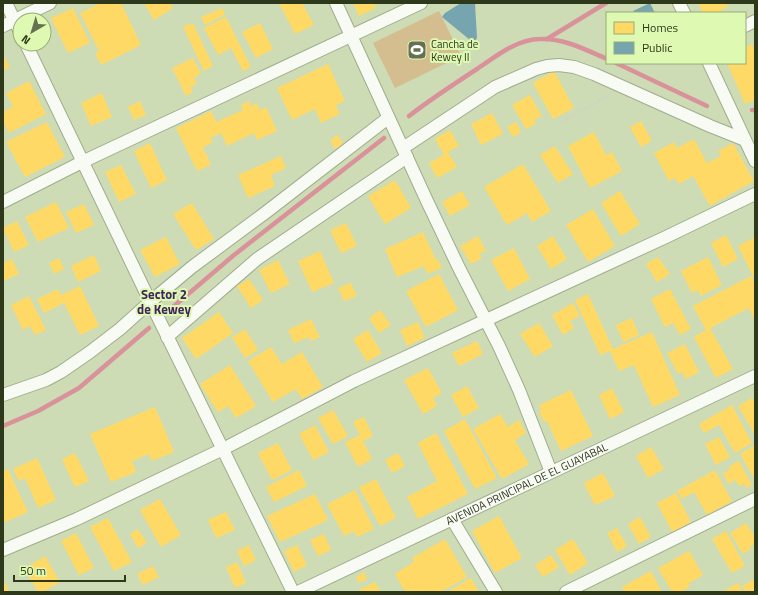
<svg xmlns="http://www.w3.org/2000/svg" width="758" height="595" font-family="'Titillium Web',sans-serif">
<rect width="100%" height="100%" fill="#cddcb5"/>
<!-- green -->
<polygon fill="#d4bd8f" points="439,11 461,56 395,88 373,43"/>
<!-- homes -->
<g fill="#ffd966">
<polygon points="101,3 121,3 141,45 101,65 95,53 99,51 80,13"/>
<polygon points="144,3 170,3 173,8 154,20"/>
<polygon points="279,3 302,3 314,25 295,34"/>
<polygon points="353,3 374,3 376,8 359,16"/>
<polygon points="698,3 726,3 728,7 716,13 703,13"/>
<polygon points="73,8 90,43 68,53 51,18"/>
<polygon points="222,8 225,15 205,25 201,17"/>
<polygon points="226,17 251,67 243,71 231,48 218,55 204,28"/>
<polygon points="193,23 213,66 204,71 183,27"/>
<polygon points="260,23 273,49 256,58 242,32"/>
<polygon points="752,44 755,51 755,100 745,104 727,63 745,63 745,47"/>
<polygon points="3,55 10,67 3,71"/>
<polygon points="193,58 201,74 194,78 197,84 190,87 193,92 186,96 172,68"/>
<polygon points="328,64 345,101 336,105 340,114 321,123 315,109 292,120 277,88"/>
<polygon points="554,71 574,108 553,119 533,83"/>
<polygon points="29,81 46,114 9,133 3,121 3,112 13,107 6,93"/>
<polygon points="102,93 112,117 91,126 81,103"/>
<polygon points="530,95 542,116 534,120 536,124 526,129 512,105"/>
<polygon points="140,101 146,115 134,120 128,107"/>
<polygon points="249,101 251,106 257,103 260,110 266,107 277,131 257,140 254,133 227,146 221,133 210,138 213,143 203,147 211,165 197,171 176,128 211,111 216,122 243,110 241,105"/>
<polygon points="492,113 503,134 481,145 471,124"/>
<polygon points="641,121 652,141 641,147 630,127"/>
<polygon points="47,122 65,157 25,177 6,142"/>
<polygon points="516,122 521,132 513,137 507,127"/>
<polygon points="450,130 459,146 448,152 457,167 437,178 429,163 444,155 435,139"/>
<polygon points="594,132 606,155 612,152 622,171 590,188 568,146"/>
<polygon points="338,135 343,144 335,149 330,140"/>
<polygon points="694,139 707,163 721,156 718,151 733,143 754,181 710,206 693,176 679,184 675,178 669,181 654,153 674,142 677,148"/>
<polygon points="150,143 167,180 151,188 134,151"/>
<polygon points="555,146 573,174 558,183 540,155"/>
<polygon points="281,156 286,168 271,175 275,186 248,198 238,175"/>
<polygon points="523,164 551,211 532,222 527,213 507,225 484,187"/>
<polygon points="121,165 136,194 119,202 105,172"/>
<polygon points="395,180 411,208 385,224 368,196"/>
<polygon points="462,191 470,205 450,216 442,202"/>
<polygon points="620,191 640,224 621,236 601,203"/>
<polygon points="56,202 69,228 38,242 25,217"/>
<polygon points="192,203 214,239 196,250 173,214"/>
<polygon points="84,204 94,225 76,233 66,212"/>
<polygon points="593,209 615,246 588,262 566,225"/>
<polygon points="17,221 29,245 14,252 3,228"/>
<polygon points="346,223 357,246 341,253 330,230"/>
<polygon points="423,232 436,260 438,259 442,268 427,274 424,266 397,277 385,249"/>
<polygon points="726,235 738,259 723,267 711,243"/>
<polygon points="478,236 486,251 479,254 482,258 471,264 460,246"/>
<polygon points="553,236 567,259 551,269 537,246"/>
<polygon points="166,237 180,264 155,277 140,250"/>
<polygon points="755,237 755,280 738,246"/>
<polygon points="514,248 530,279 508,291 491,260"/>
<polygon points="320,251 334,283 312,292 298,261"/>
<polygon points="94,255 101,271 78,282 71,266"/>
<polygon points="658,257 670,274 657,282 646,264"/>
<polygon points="708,257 722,285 701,296 698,290 692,293 681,271"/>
<polygon points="59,258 64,269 54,274 49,263"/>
<polygon points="12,259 19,274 3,281 3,263"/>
<polygon points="278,260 290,284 271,293 259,270"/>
<polygon points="439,274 458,310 426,327 406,291"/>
<polygon points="751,276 755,283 755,321 749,308 710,328 733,369 716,378 694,337 706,330 693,306"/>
<polygon points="249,279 263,300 251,308 237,286"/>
<polygon points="351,283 357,296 344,301 338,288"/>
<polygon points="80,286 99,326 80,335 64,303 44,313 37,299 58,289 61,295"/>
<polygon points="670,289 691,329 680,335 673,323 665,327 651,299"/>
<polygon points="588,294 613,349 652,332 680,395 653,407 634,365 619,371 610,351 600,355 575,300"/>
<polygon points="29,296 46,330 35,335 30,326 23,330 11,305"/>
<polygon points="573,303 580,316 570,321 574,328 563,335 552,315"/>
<polygon points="380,310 391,325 379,333 369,318"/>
<polygon points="219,312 233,333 196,359 182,338"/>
<polygon points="632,318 639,335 623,342 616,325"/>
<polygon points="311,319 320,337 311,341 309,337 294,343 288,330"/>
<polygon points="418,322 425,338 407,346 400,330"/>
<polygon points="539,323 553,346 535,357 520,334"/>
<polygon points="245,329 258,350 245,358 232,337"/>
<polygon points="368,330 382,353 367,362 353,339"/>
<polygon points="477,341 483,354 459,366 452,353"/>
<polygon points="685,344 699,372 686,379 682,372 678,374 667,353"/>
<polygon points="271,347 282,364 302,352 323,387 302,399 296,389 273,402 248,361"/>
<polygon points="230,365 256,406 236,418 228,406 218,412 200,384"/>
<polygon points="428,368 442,393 433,398 437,406 423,414 404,380"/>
<polygon points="467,386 479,408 463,417 451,395"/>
<polygon points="612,388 624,412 610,419 599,395"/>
<polygon points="571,390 593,436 561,451 547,421 544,422 539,411 542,410 539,405"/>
<polygon points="752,398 755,402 755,435 738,406"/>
<polygon points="732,405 752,443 735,453 719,425 704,433 699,424"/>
<polygon points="155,407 174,452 152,461 149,454 132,461 136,472 111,482 90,434"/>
<polygon points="333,410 348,436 333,444 318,418"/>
<polygon points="500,414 508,427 519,420 526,433 515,440 529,464 502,479 473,429"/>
<polygon points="364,417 373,436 363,441 372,459 358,467 345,442 360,435 353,422"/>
<polygon points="465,419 497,478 475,489 444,431"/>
<polygon points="315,425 329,452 313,460 299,434"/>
<polygon points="436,433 468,494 418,519 407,497 437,481 418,443"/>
<polygon points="719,437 730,457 716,465 705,444"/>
<polygon points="278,443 292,470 272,480 258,453"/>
<polygon points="755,445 755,480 740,454"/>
<polygon points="651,447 664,469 648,478 636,456"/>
<polygon points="75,453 89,481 75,487 62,459"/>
<polygon points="398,453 405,466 392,473 385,460"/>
<polygon points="37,458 56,500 38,508 25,478 19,481 13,469"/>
<polygon points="739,461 752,485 746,488 744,484 739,486 735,480 728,484 723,473 731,469 729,466"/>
<polygon points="8,469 28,512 3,523 3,471"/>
<polygon points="299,470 307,486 274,502 266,487"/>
<polygon points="715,470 732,501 707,515 694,492 682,499 677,491"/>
<polygon points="603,473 615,496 595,505 584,483"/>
<polygon points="376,479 396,518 380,526 359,487"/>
<polygon points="355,490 374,529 357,537 354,531 344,536 327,504"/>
<polygon points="676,493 691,522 672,532 657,503"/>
<polygon points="315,494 328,520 280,542 267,516"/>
<polygon points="160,499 181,535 161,547 140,510"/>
<polygon points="226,512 235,530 216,538 208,520"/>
<polygon points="499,516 522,558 495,573 472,531"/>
<polygon points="640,517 651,537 639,544 628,524"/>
<polygon points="108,518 132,562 114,571 90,527"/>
<polygon points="746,523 755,537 755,544 749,547 751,549 743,554 730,533"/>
<polygon points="617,528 627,546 617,552 607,533"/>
<polygon points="138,529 147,543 138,548 130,534"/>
<polygon points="726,531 745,566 732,573 712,539"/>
<polygon points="76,533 94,568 79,575 61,541"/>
<polygon points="324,534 331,550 318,556 310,540"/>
<polygon points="445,539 467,577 441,592 405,592 395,574 414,562 412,558"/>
<polygon points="573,539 588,563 570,575 555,550"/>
<polygon points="249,545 256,560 244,566 237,551"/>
<polygon points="297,545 307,565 294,572 284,551"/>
<polygon points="689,551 703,575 688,584 690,587 681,592 672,592 658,568"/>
<polygon points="551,555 559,567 543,577 535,565"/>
<polygon points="45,556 60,582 43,592 38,592 24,569"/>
<polygon points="237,562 246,583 235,588 226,567"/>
<polygon points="153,566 159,577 143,585 137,574"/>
<polygon points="651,571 662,592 625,592 622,587"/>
<polygon points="364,572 367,579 359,583 356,577"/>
<polygon points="471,578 478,590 475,592 447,592"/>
<polygon points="755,579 755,592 746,592 742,586"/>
<polygon points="375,582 381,592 360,592 359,590"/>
<polygon points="5,583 10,592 3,592 3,584"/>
<polygon points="738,583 743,592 722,592"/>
</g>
<!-- public -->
<g fill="#76a5af">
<polygon points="461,3 475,3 477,38 475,41 470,40 442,17 445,13"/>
<polygon points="650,3 655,13 634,13 633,11"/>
</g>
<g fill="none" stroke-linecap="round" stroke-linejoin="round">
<!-- stream -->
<g stroke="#da929a" stroke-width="4.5">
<polyline points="547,39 606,3"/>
<polyline points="616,63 707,106"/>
<polyline points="752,110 755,110"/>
<path d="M409,116C431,99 454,84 477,69C495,57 517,39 540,39C564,38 586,50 607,59"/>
<polyline points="167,312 234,255 384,138"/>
<polyline points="3,426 38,411 79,388 149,328"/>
</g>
<!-- minor casing -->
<g stroke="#a0ac8d" stroke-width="14">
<g id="minor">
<polyline points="6,3 20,32"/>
<polyline points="336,3 427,201 459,268 499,346 519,390 551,472"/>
<polyline points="679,3 684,13"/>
<polyline points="3,26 50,3"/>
<polyline points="745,26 755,21"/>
<polyline points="26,44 146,293 293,592"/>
<polyline points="709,63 755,161"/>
<polyline points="403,148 495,87 536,69 547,66 559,65 574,67 594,74 710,126 745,140"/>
<polyline points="3,202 82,162 421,3"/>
<polyline points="167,337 257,259 407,157"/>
<polyline points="3,395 46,380 61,372 90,352 120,329 150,302 192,267 265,213 388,118"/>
<polyline points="452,519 496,592"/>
<polyline points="3,550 77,519 223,449 354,381 666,237 755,194"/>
<path id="s1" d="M298,592L755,376"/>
<polyline points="566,592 755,499"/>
</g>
</g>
<!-- path -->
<polyline stroke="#ced3c7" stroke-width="2.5" stroke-dasharray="2 2" stroke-linecap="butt" points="560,123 610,95"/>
<!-- minor -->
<use href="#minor" stroke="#f8faf4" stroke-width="12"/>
</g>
<!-- icons -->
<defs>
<g id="stadium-square" transform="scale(1)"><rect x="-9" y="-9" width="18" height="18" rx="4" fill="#667151" stroke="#def9b2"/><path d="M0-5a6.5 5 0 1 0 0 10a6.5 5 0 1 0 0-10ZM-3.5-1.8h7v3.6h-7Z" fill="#fff"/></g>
</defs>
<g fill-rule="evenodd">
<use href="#stadium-square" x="417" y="50"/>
</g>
<g text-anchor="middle" stroke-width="4" stroke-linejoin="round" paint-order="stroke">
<!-- poi labels -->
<g font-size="11" fill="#2e381b" stroke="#def9b2" text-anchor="start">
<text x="431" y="48">Cancha de<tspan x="431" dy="13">Kewey II</tspan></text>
</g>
<!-- street labels -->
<g font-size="11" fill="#2e381b" stroke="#def9b2">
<text dy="4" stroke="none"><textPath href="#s1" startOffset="253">AVENIDA PRINCIPAL DE EL GUAYABAL</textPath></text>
</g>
<!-- quarter labels -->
<g font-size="13" font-weight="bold" fill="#41245d" stroke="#def9b2">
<text x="164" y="299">Sector 2<tspan x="164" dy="15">de Kewey</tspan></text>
</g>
</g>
<!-- border -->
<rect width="758" height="595" fill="none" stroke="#2e381b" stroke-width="8"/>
<!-- legend -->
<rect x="606" y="12" width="140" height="52" fill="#def9b2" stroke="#98ac76"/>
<rect x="614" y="22" width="20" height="12" fill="#ffd966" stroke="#98ac76"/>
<text x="642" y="32" font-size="12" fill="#2e381b">Homes</text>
<rect x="614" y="42" width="20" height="12" fill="#76a5af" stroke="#98ac76"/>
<text x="642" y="52" font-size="12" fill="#2e381b">Public</text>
<!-- north arrow -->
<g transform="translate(32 32) rotate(218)"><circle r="19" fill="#def9b2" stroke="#98ac76"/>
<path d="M0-3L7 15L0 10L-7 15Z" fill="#667151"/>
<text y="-6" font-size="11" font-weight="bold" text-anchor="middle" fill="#2e381b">N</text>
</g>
<!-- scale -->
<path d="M14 575v6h111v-6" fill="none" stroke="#2e381b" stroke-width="2"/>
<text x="20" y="575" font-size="12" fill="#2e381b" stroke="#def9b2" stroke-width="3" paint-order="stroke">50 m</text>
</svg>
